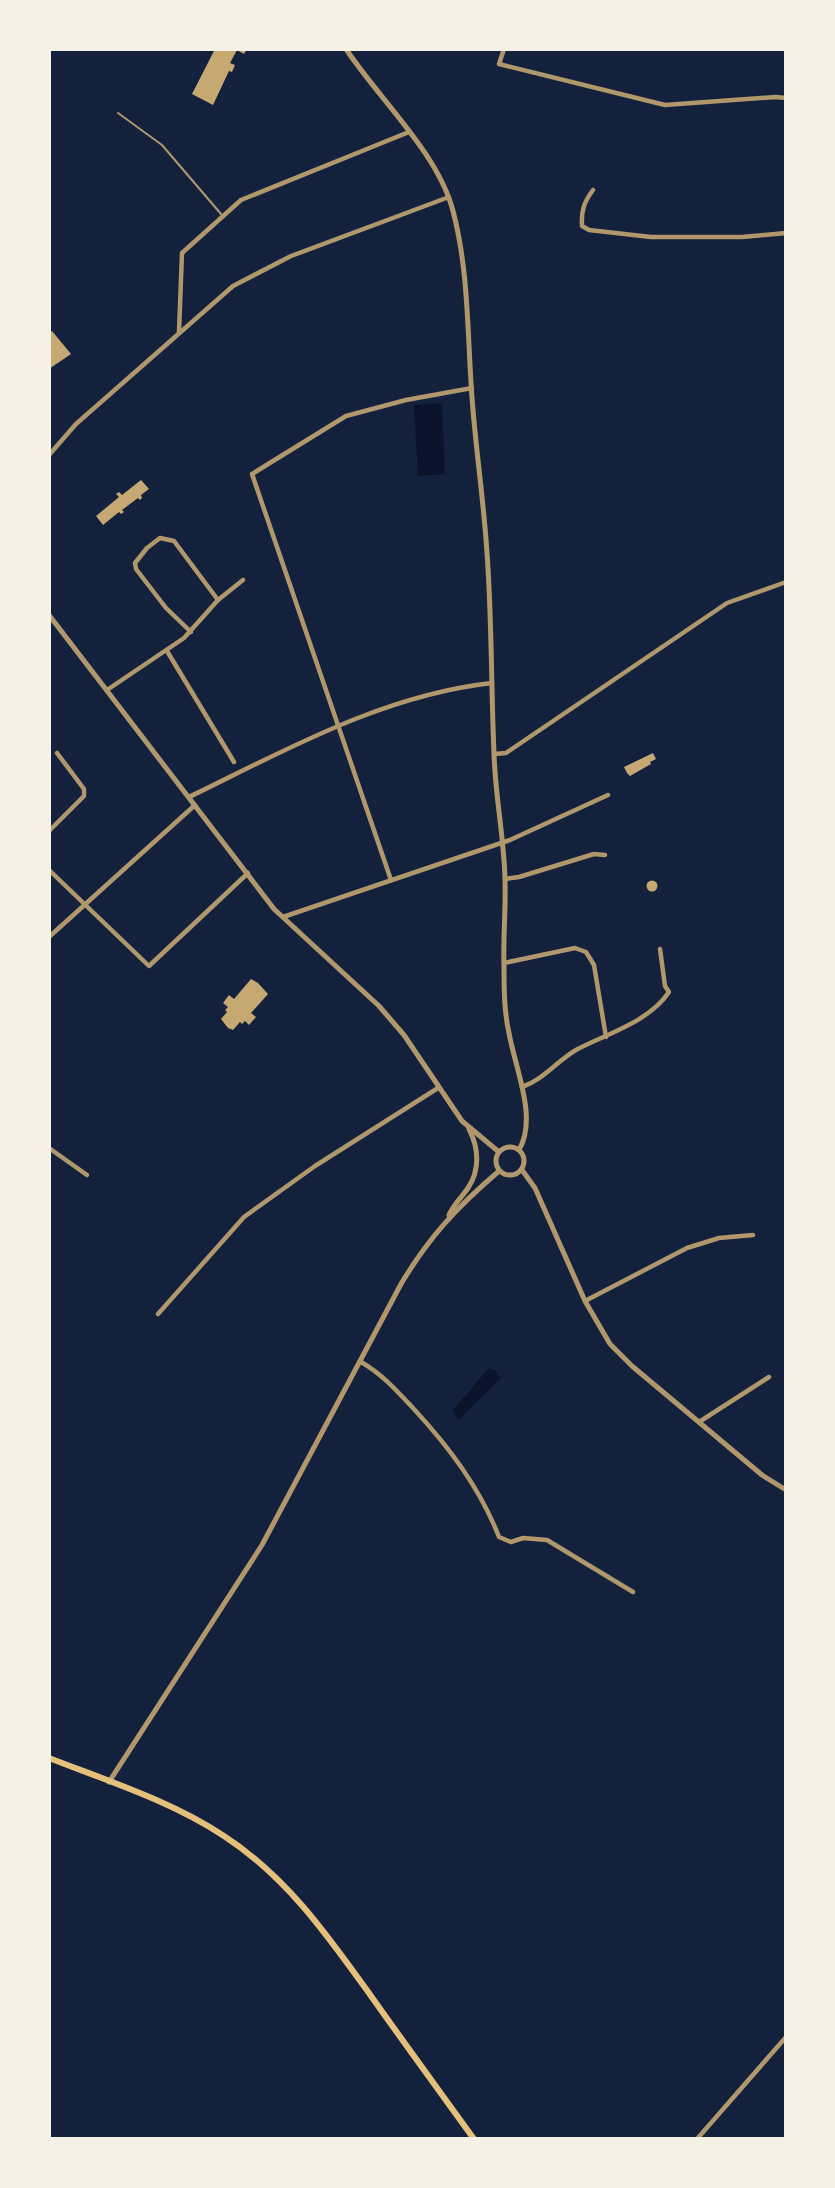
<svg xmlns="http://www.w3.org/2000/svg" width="835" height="2188" font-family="'Roboto Serif',serif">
<rect width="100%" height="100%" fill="#14213d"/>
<!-- water -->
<g fill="#0b132b">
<polygon points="442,403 445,474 418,476 414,405"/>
<polygon points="489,1368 495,1370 501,1378 458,1420 453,1410"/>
</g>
<!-- building -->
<g fill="#c6a872">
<polygon points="215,49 247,49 244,54 237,50 230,63 235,65 232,72 229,71 213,105 192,94"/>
<polygon points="52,331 71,354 49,369 49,333"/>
<polygon points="141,480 149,489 141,495 142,498 140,500 138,498 122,510 124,512 121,514 119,512 103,525 96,516 119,497 116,494 119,492 122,495"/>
<polygon points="653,753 656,759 650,762 651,764 630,776 627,773 624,767"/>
<circle cx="652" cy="886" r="5.5"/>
<polygon points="251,979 258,983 268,994 251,1013 256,1017 249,1025 245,1021 242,1024 240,1022 233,1030 228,1028 221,1019 227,1012 225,1010 228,1007 223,1003 229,995 234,999"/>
</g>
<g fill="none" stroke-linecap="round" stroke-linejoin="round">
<!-- service -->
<polyline stroke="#b1986c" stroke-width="2" points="118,113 162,145 221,214"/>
<!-- minor -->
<g stroke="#b1986c" stroke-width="4.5">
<polyline points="504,49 499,64 665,105 776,97 786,98"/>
<path d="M593,190C584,202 581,211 582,226L589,230L651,237H742L786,233"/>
<polyline points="179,332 182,253 241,200 409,132"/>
<polyline points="49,455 76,424 233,286 291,256 449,197"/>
<polyline points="191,632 166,608 136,569 135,563 147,548 160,538 174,541 218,600"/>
<polyline points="167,651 234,762"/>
<polyline points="107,690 184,638 218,600 243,580"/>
<polyline points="494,754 506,753 727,603 786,582"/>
<path d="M189,797C286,750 383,695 492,683"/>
<polyline points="49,831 84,796 84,789 57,753"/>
<polyline points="49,870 149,966 248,873"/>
<polyline points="505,879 519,877 594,854 605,855"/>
<polyline points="391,880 252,474 346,416 406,400 472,388"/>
<polyline points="283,917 510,840 608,795"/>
<polyline points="49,937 195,805"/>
<polyline points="504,963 575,948 586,952 594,965 606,1037"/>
<path d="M522,1087C543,1080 557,1061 576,1050C606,1034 649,1022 669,992L665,986L660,949"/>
<polyline points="49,1148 87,1175"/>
<polyline points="585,1301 687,1248 719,1238 753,1235"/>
<polyline points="158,1314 244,1217 315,1166 438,1088"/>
<path d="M361,1362C382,1374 397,1391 413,1408C449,1447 480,1488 499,1537L511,1542L523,1538L547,1540L633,1592"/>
<polyline points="699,1422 769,1377"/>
<polyline points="697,2139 786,2037"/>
</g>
<!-- tertiary -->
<g stroke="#b1986c" stroke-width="5">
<path d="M346,49C379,99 438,153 453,211C470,275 467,344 473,410C477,458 484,505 487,553C492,620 491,687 494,753C495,795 504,837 505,879C506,908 503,936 504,965C504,988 504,1011 509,1033C515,1068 538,1118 519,1150"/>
<polyline points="49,615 274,909 379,1006 404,1035 462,1121 499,1152"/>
<circle cx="510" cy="1161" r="14"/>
<polyline points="522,1170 535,1188 585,1301 610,1344 632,1366 762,1475 786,1490"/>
<path d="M449,1215C454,1204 462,1197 468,1188C480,1170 479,1148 469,1129"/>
<path d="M109,1782L262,1545L401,1284C429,1237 457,1207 499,1171"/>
</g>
<!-- primary -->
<path stroke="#e5c07b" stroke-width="6" d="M49,1758C108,1781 171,1801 224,1836C287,1877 328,1936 371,1996C405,2044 440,2092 474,2139"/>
</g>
<!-- border -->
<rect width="835" height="2188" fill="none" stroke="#f6f1e7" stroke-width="102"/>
</svg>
